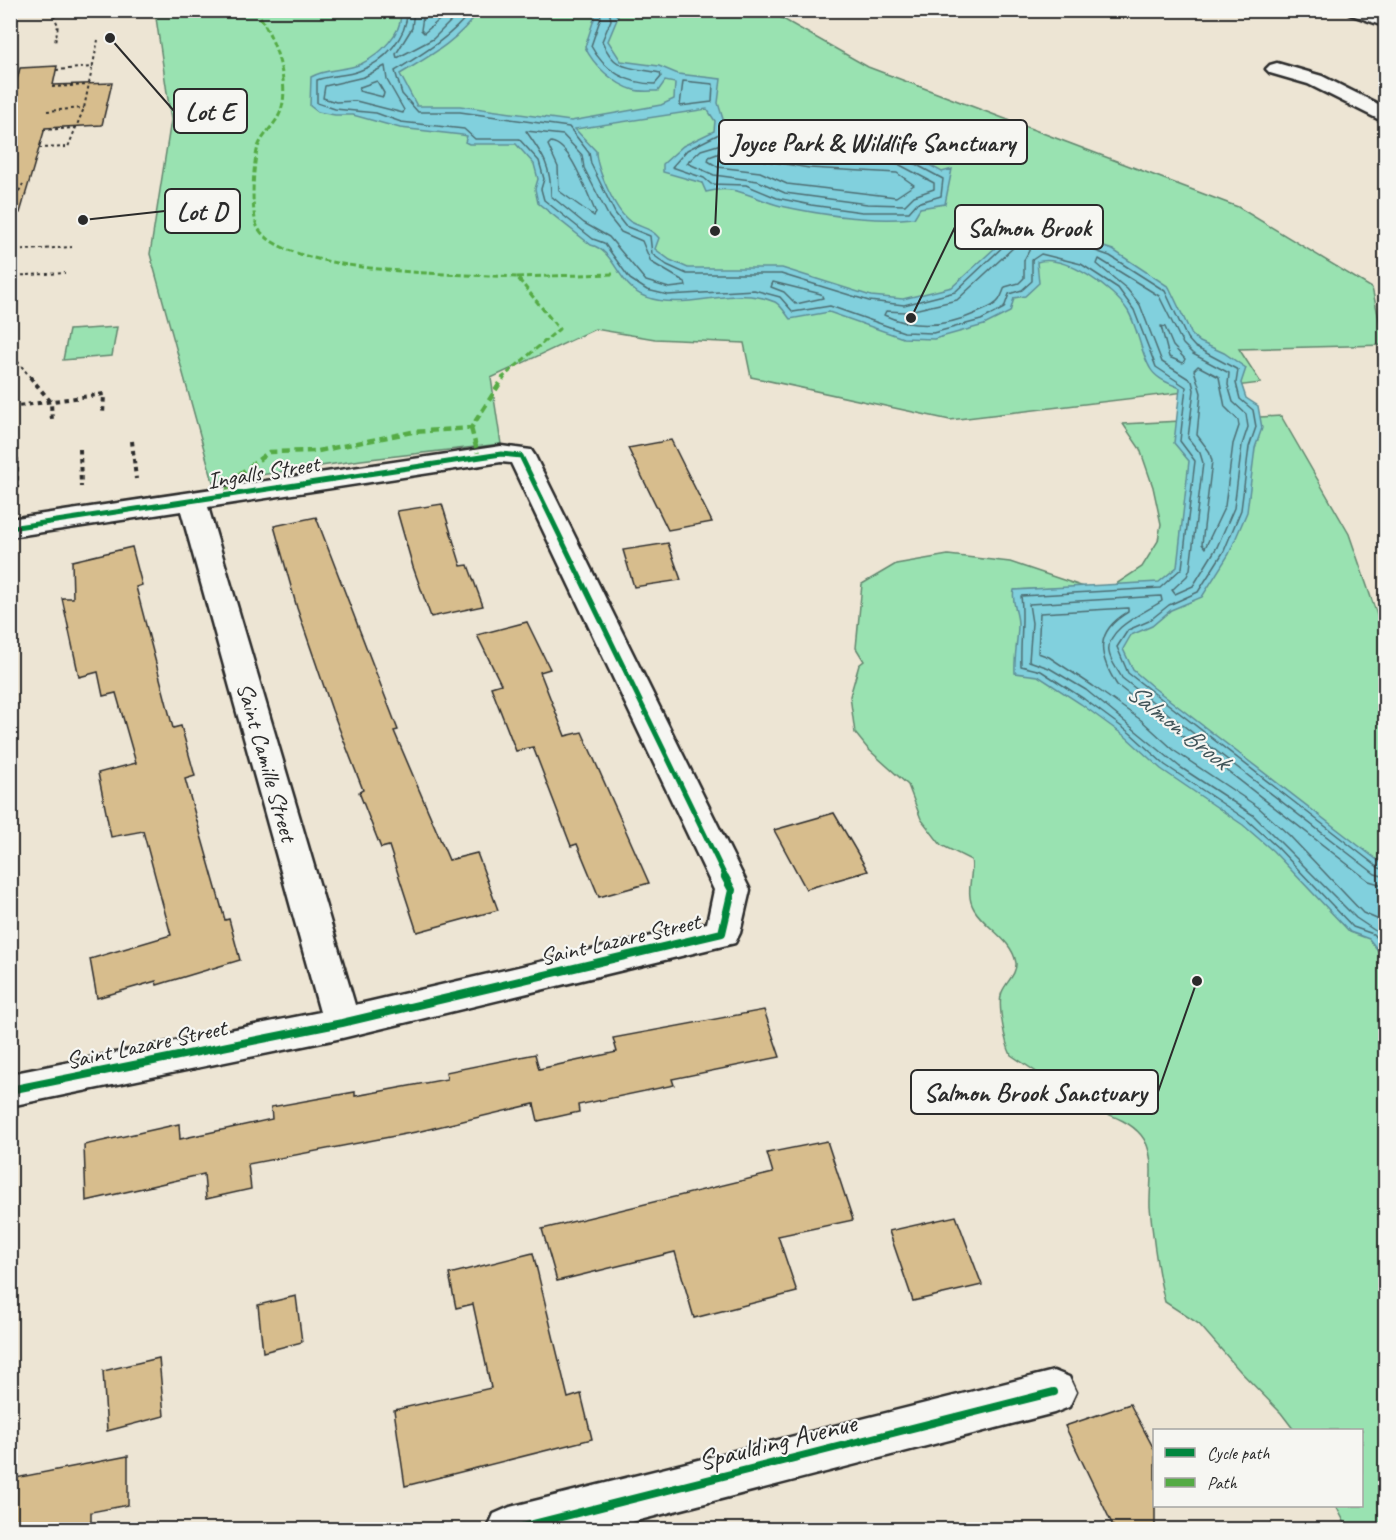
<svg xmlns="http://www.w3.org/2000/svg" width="1396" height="1540" font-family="Caveat,sans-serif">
<rect width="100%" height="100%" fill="#ede5d4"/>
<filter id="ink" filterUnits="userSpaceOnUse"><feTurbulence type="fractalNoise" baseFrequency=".0167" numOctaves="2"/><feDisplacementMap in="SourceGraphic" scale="12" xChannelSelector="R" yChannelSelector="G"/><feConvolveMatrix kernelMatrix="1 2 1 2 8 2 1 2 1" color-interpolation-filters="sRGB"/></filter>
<g filter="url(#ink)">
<!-- green -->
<g fill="#99e2b1" stroke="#62866e" stroke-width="1.5">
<polygon points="155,11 769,11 868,67 1238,207 1372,288 1385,345 1239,349 1261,383 950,420 751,377 744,343 655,339 595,329 491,378 501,444 361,460 213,482 150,254 171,120"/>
<polygon points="117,327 112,356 63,360 69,330"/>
<path d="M1281,416L1349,534L1385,638V1529H1348L1336,1506H1362V1430H1294L1281,1413L1240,1371L1199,1324L1165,1302C1157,1271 1153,1239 1150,1207C1149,1184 1157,1154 1141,1135C1121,1111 1082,1112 1062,1089L1011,1055C1005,1043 997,1004 1002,992C1006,982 1017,974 1016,963C1012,939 985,928 974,909C964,893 975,871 971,860L941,845L921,819L908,785L868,749L855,733L850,696L859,665L864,661L856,648L862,584L896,564L948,555L1010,562L1084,587L1014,590L1098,596L1142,567L1158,541L1161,524L1153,487L1140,449L1123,424Z"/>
</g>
<!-- water -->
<path fill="#81d0dd" stroke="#5f8e96" stroke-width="1.5" d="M400,11H479C456,42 433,54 400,74L417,106H460L571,121L661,105L674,99L675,83L665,81L658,91C650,91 640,92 634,90C614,84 593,65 585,47L595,16L589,11H613L618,17L608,41L621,61L659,66L678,74L721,79L718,103L727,132L812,146L904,151L942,172L952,169L945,204L920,208L914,218C871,222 822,215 781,206C755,200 736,183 706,192L702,183L663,172V164L683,146L714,131L715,121L707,109L575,129L596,151C596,168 616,213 631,222C642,228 651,228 659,238L655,249L670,260L688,268H782L871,296L903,299L952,287L995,248L1008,233L1058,232L1113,250L1169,287L1192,335L1200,342L1224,353L1246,368L1241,383L1246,398L1258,406L1262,428L1255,448L1247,512L1229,554L1202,597L1171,610L1152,626L1131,635L1123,649L1133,670L1154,688L1385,866V959L1369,939L1350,932L1273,851L1243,825L1161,769L1126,737L1081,704L1038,676L1015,673C1014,655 1018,640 1018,624C1018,612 1011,602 1014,590L1159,582L1177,567L1189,461L1174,443L1180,388C1169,383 1156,379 1150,368C1140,351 1138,328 1128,311C1114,289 1064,253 1037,262L1039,283L1025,296L1014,298L1010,312L984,325L934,339L903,338L829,312L790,319C786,314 781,305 775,302C735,284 687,312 646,297C617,286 616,251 591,245L538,203L535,189L538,179L534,164L516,144H469L465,142L467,136L462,135L400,128L353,115H335L318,112L310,106L311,77C325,68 345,71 361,64C378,56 405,32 400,11Z"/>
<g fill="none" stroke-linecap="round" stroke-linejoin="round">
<!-- shore -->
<g stroke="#4d6d72" stroke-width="1.5">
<path d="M407,10C408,37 384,62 359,71C346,76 331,75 317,80V103L335,109L376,113L401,122L464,129L475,139H519L539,161L544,179L541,189L544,200L593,239L604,243L630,279L647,290L668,295L754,290L780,297L793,312L830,306L904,332L933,333L981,320L1004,308L1009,294L1022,290L1032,281V260L1041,254L1081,264L1118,288L1134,310L1156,367L1186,387L1180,441L1195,461L1182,568L1160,588L1021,596C1024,620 1020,642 1021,666L1041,671L1084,699L1130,733L1165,765L1247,820L1277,847L1353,927L1373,934L1386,950"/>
<polyline points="414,10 412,28 396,54 397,58 433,39 462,10"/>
<polyline points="424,10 421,30 424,33 451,10"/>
<path d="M472,10C451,37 424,53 395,71L402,94L418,112H460L569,127L589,153L591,164L615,213L625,226L650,236L652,254L667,265L687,274H781L869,301L904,305L955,292L1011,239L1058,238L1110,256L1165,291L1187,338L1195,347L1238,370L1236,383L1240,399L1253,410L1256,427L1249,447L1241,510L1224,551L1198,592L1169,605L1149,621L1128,630L1117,647L1128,673L1379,868L1386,870"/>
<path d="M599,10L601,17L591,46C604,71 628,84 655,84L661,77L660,73C632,67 614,72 602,41L611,20L609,10"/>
<polygon points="385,66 387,80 404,110 403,113 356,101 336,102 323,98 325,86 364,77"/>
<polygon points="377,81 384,93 383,97 359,91 360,87"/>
<polygon points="683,81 713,84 712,102 680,106"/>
<path d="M526,131L563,135L582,155L584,168L609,217L621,232L642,241L651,262L685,282L686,286L669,288L646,281L609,237L584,223L551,196C551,166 543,155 526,131Z"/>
<polygon points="719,134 727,138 811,152 902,157 943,179 941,196 917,203 909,212 862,212 811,205 777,198 746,185 711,184 704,178 672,167 687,150"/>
<path d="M551,142C572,145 587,194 596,213L594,216L559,191L558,167L548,145Z"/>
<polygon points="721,144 810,159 900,165 934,183 934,189 914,196 905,205 867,204 785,193 758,181 714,175 687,163 701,150"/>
<polygon points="720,153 809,168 897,173 914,185 896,197 787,184 760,172 718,167 708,161 709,157"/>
<path d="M1028,246L1030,249L1024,260V278L1019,283L1005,287C1003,291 1002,296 999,300C995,306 986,309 979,312C948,326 915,330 884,315L886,311L905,312L957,300L1014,247Z"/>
<polygon points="1099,259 1159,296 1183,344 1193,354 1229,373 1228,385 1233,402 1246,414 1248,427 1242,445 1234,508 1217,547 1193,586 1175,594 1172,590 1187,576 1190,569 1203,463 1200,453 1188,438 1194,390 1192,381 1162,362 1140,305 1127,289 1097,264"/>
<polygon points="773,282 821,294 823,298 796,304 784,292 771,287"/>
<polygon points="1161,326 1165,327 1173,346 1185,359 1183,363 1169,357"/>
<polygon points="1198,366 1219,377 1225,407 1238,420 1239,426 1233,444 1225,506 1205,548 1202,544 1212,461 1209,451 1197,435 1201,393 1194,370"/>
<path d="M1386,877L1375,874L1122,678C1118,670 1110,661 1109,652C1105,628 1146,612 1162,601L1161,596L1029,604L1032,623L1029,661L1049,668L1086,690L1180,767L1253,815L1356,918L1386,938"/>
<path d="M1386,886L1369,881L1117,685C1098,655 1094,632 1128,612V608L1040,613L1038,653L1049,657L1093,686L1141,720L1176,752L1258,807L1289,835L1363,913L1386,923"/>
</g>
</g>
<!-- building -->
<g fill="#d7bd8d" stroke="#2b2b2b" stroke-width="1.5">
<polygon points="57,66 53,85 112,83 102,125 45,128 20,213 10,211 10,107 20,68"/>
<polygon points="671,440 712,522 668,530 628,448"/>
<polygon points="442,504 461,566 468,565 483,606 431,617 413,567 397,511"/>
<polygon points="316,517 398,730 394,731 449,860 477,853 498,910 417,932 389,846 381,848 359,792 363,790 332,710 297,608 274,526"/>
<polygon points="668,543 681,580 634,587 623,550"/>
<polygon points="132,547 142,585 136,587 173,728 181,726 195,776 185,779 225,920 229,919 240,960 157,985 156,981 97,998 90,959 171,935 143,831 111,837 98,773 136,763 116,693 103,696 98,672 79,677 62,598 73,598 72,561"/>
<polygon points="527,622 550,669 540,672 565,736 582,732 649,883 599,897 577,844 571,846 533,747 516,751 491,687 501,684 477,635"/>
<polygon points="834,813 868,871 806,889 774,830"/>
<polygon points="764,1010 780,1057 672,1079 674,1085 578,1105 579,1112 538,1121 534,1104 421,1131 248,1164 251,1189 206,1199 204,1174 86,1201 84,1145 179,1124 180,1139 272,1119 271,1107 355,1092 355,1096 447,1079 446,1072 535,1054 539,1069 617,1052 613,1038"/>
<polygon points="827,1141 853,1220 778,1236 797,1292 694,1318 675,1252 557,1281 542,1229 773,1173 767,1153"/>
<polygon points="956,1216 982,1285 913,1301 889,1231"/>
<polygon points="533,1253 568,1398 581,1394 592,1439 405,1486 394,1410 491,1388 473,1304 456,1308 449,1274"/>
<polygon points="296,1296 302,1342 263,1352 258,1305"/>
<polygon points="159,1358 164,1416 107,1431 103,1371"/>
<polygon points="1130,1404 1155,1451 1155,1530 1115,1530 1065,1426"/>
<polygon points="128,1456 128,1505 91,1512 91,1530 10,1530 10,1479"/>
</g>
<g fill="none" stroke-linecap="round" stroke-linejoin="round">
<!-- street casing -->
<g stroke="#2b2b2b" stroke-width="5">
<g id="street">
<polygon points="1346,10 1376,10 1386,14 1386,27 1349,14"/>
<polygon points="1277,63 1322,76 1386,108 1386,123 1308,84 1270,73 1266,69 1270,65"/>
<path d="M501,446L531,450L535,456L750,890L740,933L735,943L342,1038L10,1106V1074L320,1012L181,511L10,537V519ZM501,462L511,463L714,890L707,923L355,1005L208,507Z"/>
<polygon points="1054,1371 1069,1377 1076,1392 1069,1407 1054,1413 601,1530 487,1530 494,1514 510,1507"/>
</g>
</g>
<!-- path-far1 -->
<g stroke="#2b2b2b" stroke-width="2" stroke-dasharray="3 3" stroke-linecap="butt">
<polyline points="51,10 58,25 55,43"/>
<polyline points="19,13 26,10"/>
<polyline points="56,70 93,67"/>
<polyline points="10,81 17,80"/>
<polyline points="52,87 88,85"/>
<polyline points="47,111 84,108"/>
<polyline points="43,130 75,128"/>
<polyline points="39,148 68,147 84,108 98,40"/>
<polyline points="10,207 23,184"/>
<polyline points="10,251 72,247"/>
<polyline points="10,276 65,273"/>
<polyline points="10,294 16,275"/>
<polyline points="10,352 31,378"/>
</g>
<!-- path -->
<g stroke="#2b2b2b" stroke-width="4" stroke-dasharray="4.5 4.5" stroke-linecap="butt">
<polyline points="30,377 51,402 52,422"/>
<polyline points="10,407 104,394 103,415"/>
<polyline points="132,441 136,479"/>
<polyline points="80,449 81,487"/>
<polyline points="17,458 17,495"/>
</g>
<!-- street -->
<use href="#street" fill="#f6f6f2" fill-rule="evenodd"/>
<!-- quiet-far1 -->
<g stroke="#54ab44" stroke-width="3" stroke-dasharray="6 3" stroke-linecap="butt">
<path d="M255,10C273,32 292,85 280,113C275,125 263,134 258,147C253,163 250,214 258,228C286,275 465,274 517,277L559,329L502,378"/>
<polyline points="517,277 613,274"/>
</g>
<!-- quiet -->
<g stroke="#54ab44" stroke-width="4.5" stroke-dasharray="8 4.5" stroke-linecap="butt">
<polyline points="471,428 479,458"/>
<polyline points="227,495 229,482 269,452 318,451 412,432 471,428 504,377"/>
</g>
<!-- cycleway-far1 casing -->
<g stroke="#f6f6f2" stroke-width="9">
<polyline id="cycleway-far1" points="10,528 501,454 521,456 726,878"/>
</g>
<!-- cycleway casing -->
<g stroke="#f6f6f2" stroke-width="11">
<g id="cycleway">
<polyline points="10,1090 342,1023 722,933 732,890 725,877"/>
<polyline points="510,1530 1054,1392"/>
</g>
</g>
<!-- cycleway-far1 -->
<use href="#cycleway-far1" stroke="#00873e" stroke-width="5"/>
<!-- cycleway -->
<use href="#cycleway" stroke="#00873e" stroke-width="8"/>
</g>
</g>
<g text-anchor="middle" stroke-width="4.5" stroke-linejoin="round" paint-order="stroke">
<!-- street labels -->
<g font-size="24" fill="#2b2b2b" stroke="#f6f6f2">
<text transform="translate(263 472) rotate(-9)" y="8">Ingalls Street</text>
<text transform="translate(267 762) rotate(74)" y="8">Saint Camille Street</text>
<text transform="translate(620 939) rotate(-13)" y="8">Saint Lazare Street</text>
<text transform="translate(146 1044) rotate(-12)" y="8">Saint Lazare Street</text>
</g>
<!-- water labels -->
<g font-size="26" font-style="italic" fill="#405458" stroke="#f6f6f2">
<text transform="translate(1179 726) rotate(38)" y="9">Salmon Brook</text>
</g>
<!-- near-street labels -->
<g font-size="28" fill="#2b2b2b" stroke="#f6f6f2">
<text transform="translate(777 1441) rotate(-14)" y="10">Spaulding Avenue</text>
</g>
</g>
<!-- callouts -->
<path fill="none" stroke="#2b2b2b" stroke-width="2" d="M110 38L174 111M715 231L719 142M83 220L165 211M911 318L955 227M1197 981L1158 1092"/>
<g fill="#2b2b2b" stroke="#f6f6f2" stroke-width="2">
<circle cx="110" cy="38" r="6"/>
<circle cx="715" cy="231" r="6"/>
<circle cx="83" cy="220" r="6"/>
<circle cx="911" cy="318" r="6"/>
<circle cx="1197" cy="981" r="6"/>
</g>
<g fill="#f6f6f2" stroke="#2b2b2b" stroke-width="2">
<rect x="174" y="89" width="73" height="44" rx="6"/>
<rect x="719" y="120" width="308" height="44" rx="6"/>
<rect x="165" y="189" width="75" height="44" rx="6"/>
<rect x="955" y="205" width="148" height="44" rx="6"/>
<rect x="911" y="1070" width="247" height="44" rx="6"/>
</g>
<g font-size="26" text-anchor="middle" font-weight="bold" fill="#2b2b2b">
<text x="210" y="120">Lot E</text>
<text x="873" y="151">Joyce Park &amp; Wildlife Sanctuary</text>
<text x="202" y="220">Lot D</text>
<text x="1029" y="236">Salmon Brook</text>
<text x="1035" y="1101">Salmon Brook Sanctuary</text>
</g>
<!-- margin -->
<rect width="1396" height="1540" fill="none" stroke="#f6f6f2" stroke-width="36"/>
<rect x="18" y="18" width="1360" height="1504" fill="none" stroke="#2b2b2b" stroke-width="2" filter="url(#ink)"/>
<!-- legend -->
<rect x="1153" y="1429" width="210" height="78" fill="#f6f6f2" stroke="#a5a5a2" stroke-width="1.5"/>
<rect x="1165" y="1448" width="30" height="9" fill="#00873e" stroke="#a5a5a2" stroke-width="1.5"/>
<text x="1207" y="1459" font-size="18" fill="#2b2b2b">Cycle path</text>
<rect x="1165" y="1478" width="30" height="9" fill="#54ab44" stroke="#a5a5a2" stroke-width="1.5"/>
<text x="1207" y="1489" font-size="18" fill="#2b2b2b">Path</text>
</svg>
